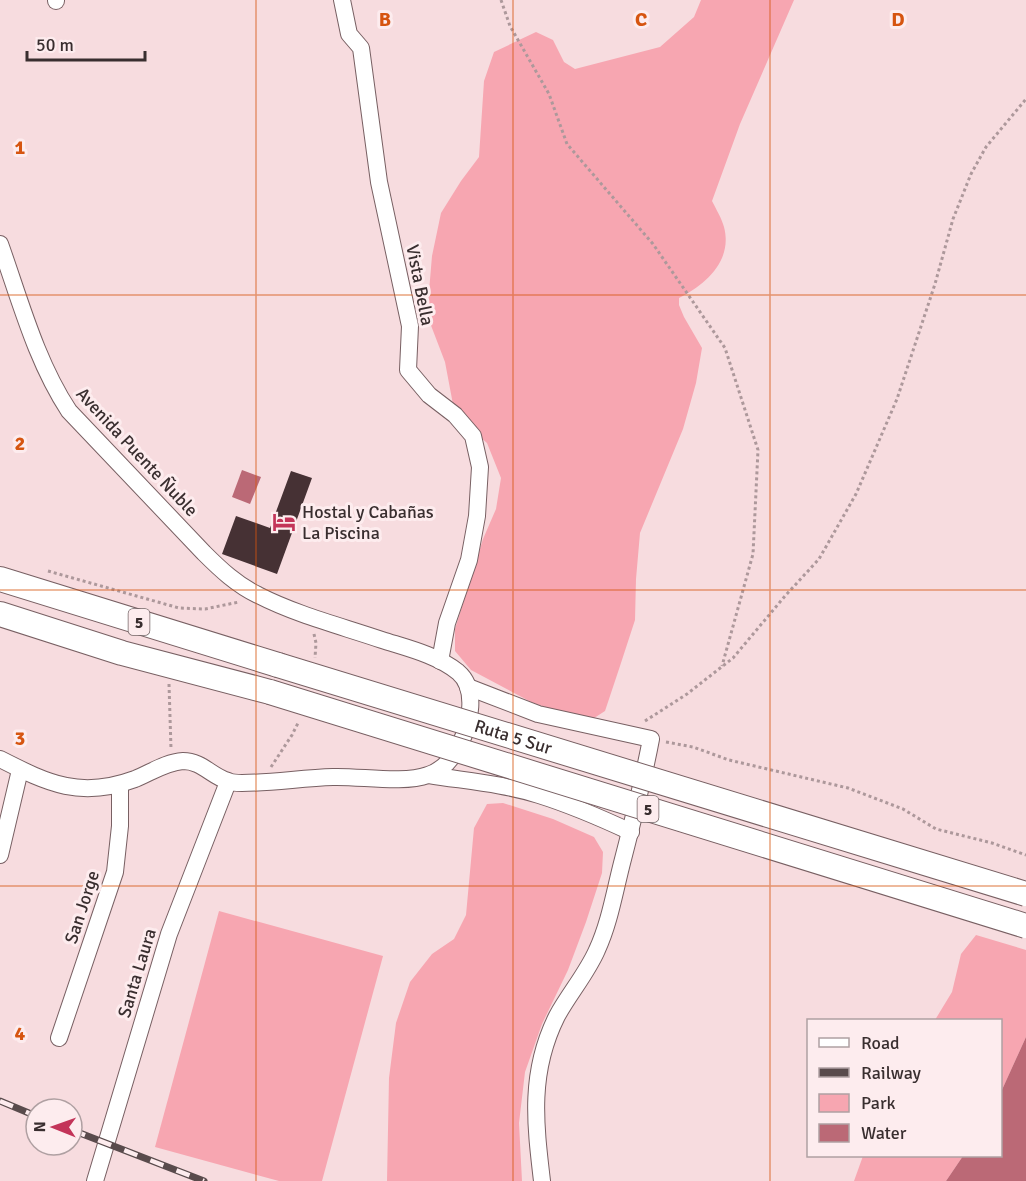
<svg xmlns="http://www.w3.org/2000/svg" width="1026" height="1181" font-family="Signika,sans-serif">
<rect width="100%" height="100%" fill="#f7dcdf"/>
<!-- green -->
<g fill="#f7a6b1">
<path d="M701,0H794L740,124L712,201C716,209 722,219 724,227C733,261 705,285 679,298V305L684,317L702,348L696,383L683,429L640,533L636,579L635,620L620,666L605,711L588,722L531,702L471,670L455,651V629L483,539L496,509L501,478L487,443L455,415L445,362L427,315L432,256L441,213L461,181L479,157L484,81L494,52L536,32L553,40L564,62L575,69L660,47L694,17Z"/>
<polygon points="503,803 553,819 594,837 603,852 602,873 586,922 568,970 542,1024 525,1072 519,1123 522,1181 387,1181 389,1078 396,1023 410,982 432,954 454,939 466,915 474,828 487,804"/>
<polygon points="219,911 383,956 322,1181 279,1181 155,1147"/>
<polygon points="976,935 1026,950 1026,1037 1001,1092 1000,1020 935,1020 952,992 961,954"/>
<polygon points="863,1156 963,1156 946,1181 854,1181"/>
</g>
<!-- water -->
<g fill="#bb6976">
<polygon points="242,470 261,477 250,504 232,497"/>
<polygon points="1026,1037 1026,1181 946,1181 963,1156 1000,1156 1001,1092"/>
</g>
<!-- building -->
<polygon fill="#463134" points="291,471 312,478 277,574 222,554 236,516 270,528"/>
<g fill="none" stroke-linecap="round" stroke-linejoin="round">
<!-- minor casing -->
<g stroke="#786063" stroke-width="18">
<g id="minor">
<polyline points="56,0 56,1"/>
<polyline points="342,0 349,34 361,48 379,182 410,326 408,370 429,395 455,415 473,436 480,467 477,516 469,560 447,623 440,661"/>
<path d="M0,244C20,300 36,361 69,411L204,553C220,569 237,585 258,595C297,615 341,626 382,640C407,648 437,655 458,672C478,689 470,724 460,744C453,758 444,770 428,775C403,784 361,776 333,777C302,778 272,783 242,783C237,783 232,783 228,781C211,776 202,761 183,761C166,762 150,773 135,779C81,799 49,784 0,759"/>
<path d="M468,687L538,714L651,739C643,782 632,824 621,867C614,895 609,924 597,950C587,973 569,994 557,1016C529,1072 535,1122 542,1181"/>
<path d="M429,775C466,781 504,784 539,795C571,805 601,818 631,832"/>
<polyline points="0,855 20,770"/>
<polyline points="59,1038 115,872 120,826 120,785"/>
<polyline points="95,1181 169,934 228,782"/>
</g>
</g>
<!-- highway casing -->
<g stroke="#786063" stroke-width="26">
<g id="highway">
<polyline points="0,579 278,665"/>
<polyline points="0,614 122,653 270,692"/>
</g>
</g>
<!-- path -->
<g stroke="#ad989b" stroke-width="3" stroke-dasharray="3 3" stroke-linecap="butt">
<polyline points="501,0 510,26 549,94 567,144 653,244 725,348 758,450 753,554 722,666"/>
<polyline points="48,571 179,608 205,609 239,602"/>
<polyline points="314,634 316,643 315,658"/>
<polyline points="169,684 171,749"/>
<polyline points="645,721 687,694 733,658 785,596 819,559 856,494 897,399 935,284 953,219 971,174 986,147 1026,99"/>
<polyline points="666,742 693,747 729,760 848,788 903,809 936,829 992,843 1026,855"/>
<polyline points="271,767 292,735 299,721"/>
</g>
<!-- minor -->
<use href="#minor" stroke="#fff" stroke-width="16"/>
<!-- highway -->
<use href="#highway" stroke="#fff" stroke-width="24"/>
<!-- rail casing -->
<g stroke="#594b4c" stroke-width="7">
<g id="rail">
<polyline points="0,1101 36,1116"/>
<polyline points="72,1130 204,1181"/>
</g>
</g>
<!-- rail -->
<use href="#rail" stroke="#fdecee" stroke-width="4.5" stroke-dasharray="14" stroke-linecap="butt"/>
<!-- highway-bridge casing -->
<g stroke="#786063" stroke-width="26" stroke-linecap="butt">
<g id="highway-bridge">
<path id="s1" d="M278,665L1026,894"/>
<polyline points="270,692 1026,926"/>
</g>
</g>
<!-- highway-bridge -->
<use href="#highway-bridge" stroke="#fff" stroke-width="24"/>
</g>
<!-- grid -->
<path fill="none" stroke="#d65510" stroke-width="1.5" stroke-opacity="0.55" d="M256,0V1181M513,0V1181M770,0V1181M0,295H1026M0,590H1026M0,886H1026"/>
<!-- icons -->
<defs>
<g id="hotel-bare" transform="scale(1.8)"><path d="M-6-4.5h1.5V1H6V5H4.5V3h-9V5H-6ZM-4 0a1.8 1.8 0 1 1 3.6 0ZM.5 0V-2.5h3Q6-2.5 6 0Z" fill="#c33459" stroke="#fdecee" stroke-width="2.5" paint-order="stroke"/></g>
</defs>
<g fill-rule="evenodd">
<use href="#hotel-bare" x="284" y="522"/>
</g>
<g text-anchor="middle" stroke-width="6" stroke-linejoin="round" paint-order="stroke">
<!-- shield labels -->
<g fill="#fdecee" stroke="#746768" stroke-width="1.5">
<rect x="128.5" y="609" width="21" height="26" rx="4.5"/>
<rect x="637.5" y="796" width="21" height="26" rx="4.5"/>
</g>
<g font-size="16" font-weight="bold" fill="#392e2f">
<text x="139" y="628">5</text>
<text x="648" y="815">5</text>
</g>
<!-- street labels -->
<g font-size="18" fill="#392e2f" stroke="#fdecee">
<text transform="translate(420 285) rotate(79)" y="6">Vista Bella</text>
<text transform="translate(137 452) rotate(47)" y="6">Avenida Puente Ñuble</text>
<text dy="6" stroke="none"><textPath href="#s1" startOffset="246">Ruta 5 Sur</textPath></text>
<text transform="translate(82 907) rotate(-72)" y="6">San Jorge</text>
<text transform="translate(137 973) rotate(-73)" y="6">Santa Laura</text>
</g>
<!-- poi labels -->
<g font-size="18" fill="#392e2f" stroke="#fdecee" text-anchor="start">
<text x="302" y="518">Hostal y Cabañas<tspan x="302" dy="21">La Piscina</tspan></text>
</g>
</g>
<g font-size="20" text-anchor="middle" font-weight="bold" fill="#d65510" stroke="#fdecee" stroke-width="6" stroke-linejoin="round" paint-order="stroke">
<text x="385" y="26">B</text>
<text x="641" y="26">C</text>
<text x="898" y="26">D</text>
<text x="20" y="154">1</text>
<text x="20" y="450">2</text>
<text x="20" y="745">3</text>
<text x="20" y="1040">4</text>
</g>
<!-- legend -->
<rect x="807" y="1019" width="195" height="138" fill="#fdecee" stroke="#afa0a2" stroke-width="1.5"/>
<rect x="819" y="1038" width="30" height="9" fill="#ffffff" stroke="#afa0a2" stroke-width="1.5"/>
<text x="861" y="1049" font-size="18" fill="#392e2f">Road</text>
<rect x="819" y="1068" width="30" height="9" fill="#594b4c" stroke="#afa0a2" stroke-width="1.5"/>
<text x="861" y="1079" font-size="18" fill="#392e2f">Railway</text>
<rect x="819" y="1094" width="30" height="18" fill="#f7a6b1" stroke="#afa0a2" stroke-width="1.5"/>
<text x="861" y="1109" font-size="18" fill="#392e2f">Park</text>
<rect x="819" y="1124" width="30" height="18" fill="#bb6976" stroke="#afa0a2" stroke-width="1.5"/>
<text x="861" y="1139" font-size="18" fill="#392e2f">Water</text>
<!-- north arrow -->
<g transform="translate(54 1127) rotate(271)"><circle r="28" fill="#fdecee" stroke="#afa0a2" stroke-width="1.5"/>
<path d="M0-4.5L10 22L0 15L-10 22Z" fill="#c33459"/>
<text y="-9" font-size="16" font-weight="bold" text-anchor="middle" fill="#392e2f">N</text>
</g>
<!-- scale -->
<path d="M27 51v9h118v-9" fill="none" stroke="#392e2f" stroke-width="3"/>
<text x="36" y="51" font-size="18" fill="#392e2f" stroke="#fdecee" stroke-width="4.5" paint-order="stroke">50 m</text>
</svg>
